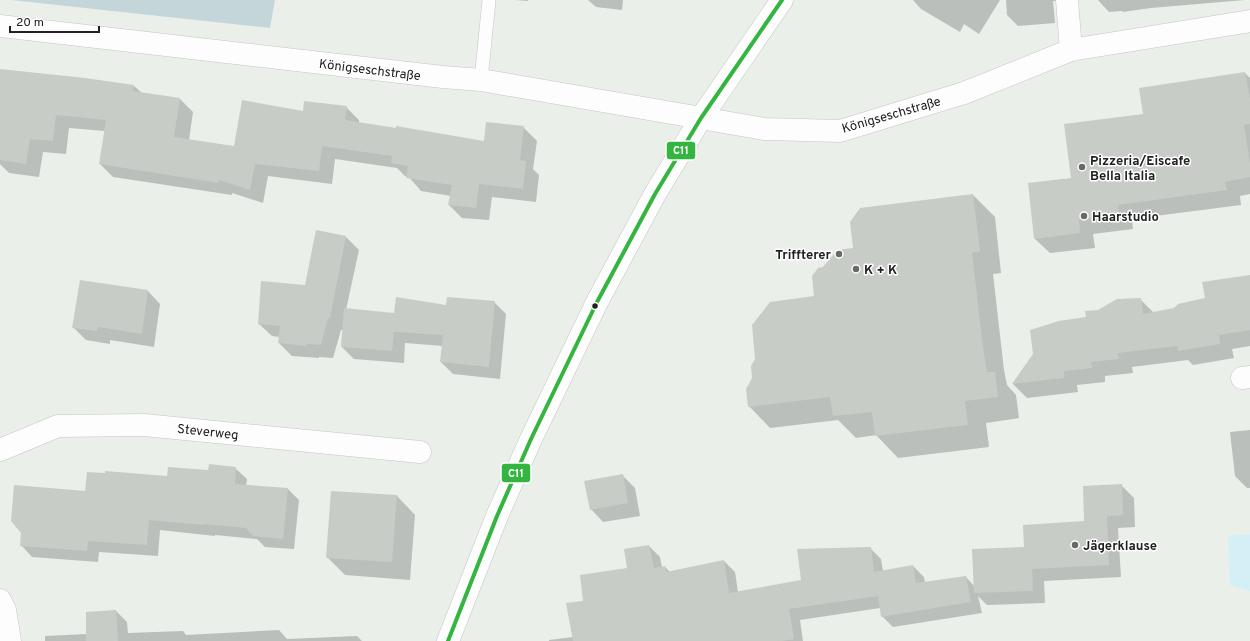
<svg xmlns="http://www.w3.org/2000/svg" width="1250" height="641" font-family="Overpass,sans-serif">
<rect width="100%" height="100%" fill="#eaefea"/>
<!-- cemetery -->
<polygon fill="#c5d6da" points="11,0 275,0 270,28"/>
<!-- park -->
<polygon fill="#d4eff5" points="1250,534 1250,591 1230,585 1228,536"/>
<!-- shadow -->
<g fill="#0003">
<polygon points="515,0 528,0 528,1"/>
<polygon points="588,0 623,0 622,10 596,7"/>
<polygon points="913,0 1000,0 979,34 964,24 960,32 921,9"/>
<polygon points="1006,0 1066,0 1053,1 1055,23 1018,26 1007,15"/>
<polygon points="1098,0 1245,0 1151,8 1123,12 1122,11 1109,12"/>
<polygon points="0,70 134,86 142,93 180,99 193,112 189,140 235,147 304,112 346,107 359,120 359,123 485,142 523,127 537,141 533,169 539,175 536,202 492,197 489,220 462,218 449,205 451,196 421,191 408,176 405,176 397,168 335,159 332,184 268,176 263,203 232,193 232,195 113,177 100,164 105,131 69,128 66,154 43,152 39,177 9,173 0,164"/>
<polygon points="1245,73 1250,78 1250,194 1240,196 1241,205 1132,219 1133,229 1093,234 1095,248 1050,253 1035,239 1072,179 1144,115"/>
<polygon points="973,195 995,217 1001,273 993,274 1004,370 1007,385 1016,395 1019,418 986,423 989,447 898,458 876,435 856,438 838,420 770,428 749,406 815,297 824,268 854,249"/>
<polygon points="346,237 359,250 346,310 395,314 447,306 494,302 506,314 500,379 453,374 441,362 443,346 405,343 404,363 354,359 342,347 343,330 341,330 333,358 319,357 319,358 292,356 279,343 280,337 272,336 259,324 305,286"/>
<polygon points="1250,276 1250,346 1232,349 1234,358 1193,365 1188,360 1132,367 1133,373 1105,376 1105,382 1077,385 1078,392 1027,398 1013,384 1034,354 1099,311 1140,299 1154,313 1175,309 1206,299"/>
<polygon points="148,291 160,304 154,347 110,340 110,344 86,340 74,328"/>
<polygon points="1250,430 1250,488 1247,488 1235,476 1230,432"/>
<polygon points="235,468 247,479 246,486 288,489 299,500 294,549 265,547 257,539 215,535 215,536 160,530 158,556 99,552 98,562 32,557 21,545 86,493 168,477"/>
<polygon points="622,475 635,488 640,516 603,522 591,509"/>
<polygon points="1121,485 1134,498 1135,527 1118,528 1121,577 1044,581 1045,603 987,605 978,596 982,613 893,627 882,616 880,608 800,620 803,641 549,641 549,640 573,637 584,602 628,568 649,546 660,557 662,568 665,567 670,572 724,561 735,572 738,592 803,581 870,548 881,559 883,571 913,566 924,577 925,583 966,577 974,586 1025,548 1085,522"/>
<polygon points="397,496 415,515 410,580 345,575 327,557"/>
<polygon points="116,611 127,622 128,633 183,631 186,635 279,630 287,639 357,636 362,641 45,641 45,636 87,634"/>
</g>
<!-- building -->
<g fill="#c8ccc7">
<polygon points="0,69 85,78 134,85 133,91 180,98 174,137 234,146 242,100 303,111 304,101 347,106 345,120 396,128 396,126 484,141 486,122 524,126 520,160 526,161 523,189 479,184 476,208 448,205 452,185 406,178 408,166 391,163 392,156 322,146 319,171 255,164 250,190 219,180 219,183 99,164 106,120 56,115 53,141 30,139 26,164 0,160"/>
<polygon points="1245,72 1250,98 1250,124 1244,125 1250,163 1250,177 1225,182 1227,190 1118,205 1119,215 1079,220 1080,233 1034,239 1028,183 1071,178 1064,124 1143,114 1139,88"/>
<polygon points="973,194 980,251 972,253 983,347 987,372 995,372 998,397 965,401 968,425 875,436 872,412 833,416 830,397 748,407 746,389 752,378 751,366 755,359 752,325 770,302 814,296 812,276 818,268 823,267 837,250 853,248 850,222 860,208"/>
<polygon points="316,230 346,236 330,318 328,318 321,345 307,344 307,346 278,343 280,326 258,324 261,281 305,285"/>
<polygon points="1250,275 1250,330 1219,335 1220,344 1178,351 1177,346 1118,353 1119,359 1091,362 1092,368 1064,371 1064,378 1012,384 1033,354 1030,330 1059,321 1086,317 1085,311 1098,310 1117,299 1141,298 1143,314 1174,308 1178,304 1205,298 1202,282"/>
<polygon points="80,280 148,290 142,334 98,327 97,331 72,328"/>
<polygon points="396,297 446,305 447,297 495,301 489,367 440,362 443,335 394,332 392,351 341,347 344,308 394,313"/>
<polygon points="209,464 236,467 235,484 288,488 283,539 253,536 246,528 204,524 204,525 149,520 147,545 88,541 87,551 20,546 21,533 11,521 14,485 85,491 87,472 105,473 105,471 167,476 168,467 208,470"/>
<polygon points="623,474 628,503 590,510 584,481"/>
<polygon points="1122,484 1123,515 1107,516 1109,565 1032,569 1033,591 974,593 972,549 1024,547 1023,525 1084,521 1083,486"/>
<polygon points="331,491 397,495 392,562 326,558"/>
<polygon points="649,545 654,568 665,566 666,572 724,560 729,593 801,580 797,549 871,547 874,572 913,565 916,583 966,576 971,602 881,617 878,596 789,609 794,639 782,641 573,641 566,603 583,601 580,575 627,568 624,549"/>
<polygon points="116,610 118,641 86,641 86,612"/>
</g>
<g fill="none" stroke-linecap="round" stroke-linejoin="round">
<!-- service casing -->
<g stroke="#c4c6c4" stroke-width="14">
<polyline id="service" points="481,80 489,0"/>
</g>
<!-- minor casing -->
<g stroke="#c4c6c4" stroke-width="23">
<g id="minor">
<polyline points="1067,0 1071,50"/>
<polyline points="0,26 443,77 481,80 764,129 840,131 964,93 1071,50 1250,21"/>
<polyline points="1242,378 1250,377"/>
<polyline points="0,450 58,426 144,425 420,452"/>
<polyline points="0,600 5,610 10,641"/>
<polyline points="448,641 497,516 531,439 597,302 655,194 701,118 782,0"/>
</g>
</g>
<!-- service -->
<use href="#service" stroke="#fcfdfc" stroke-width="13"/>
<!-- minor -->
<use href="#minor" stroke="#fcfdfc" stroke-width="22"/>
<!-- bus-1 casing -->
<g stroke="#fff" stroke-width="7">
<polyline id="bus-1" points="448,641 497,516 531,439 597,302 655,194 701,118 782,0"/>
</g>
<!-- bus-1 -->
<use href="#bus-1" stroke="#33b540" stroke-width="4"/>
</g>
<!-- markers -->
<g fill="#676967" stroke="#fff" stroke-width="1.5">
<circle cx="1082" cy="167" r="4"/>
<circle cx="1084" cy="216" r="4"/>
<circle cx="839" cy="254" r="4"/>
<circle cx="856" cy="269" r="4"/>
<circle cx="1075" cy="545" r="4"/>
</g>
<circle fill="#212121" stroke="#fff" stroke-width="1.5" cx="595" cy="306" r="3.5"/>
<g text-anchor="middle" stroke-width="3" stroke-linejoin="round" paint-order="stroke">
<!-- street labels -->
<g font-size="13" fill="#212121" stroke="#fff">
<text transform="translate(370 69) rotate(7)" y="5">Königseschstraße</text>
<text transform="translate(891 114) rotate(-16)" y="5">Königseschstraße</text>
<text transform="translate(208 431) rotate(6)" y="5">Steverweg</text>
</g>
<!-- poi labels -->
<g font-size="13" font-weight="bold" fill="#212121" stroke="#fff" text-anchor="start">
<text x="1090" y="165">Pizzeria/Eiscafe<tspan x="1090" dy="15">Bella Italia</tspan></text>
<text x="1092" y="221">Haarstudio</text>
<text x="831" y="259" text-anchor="end">Triffterer</text>
<text x="864" y="274">K + K</text>
<text x="1083" y="550">Jägerklause</text>
</g>
</g>
<g stroke="#fff" stroke-width="1.5">
<rect x="666" y="141" width="30" height="19" rx="4" fill="#33b540"/>
<rect x="501" y="463" width="30" height="20" rx="4" fill="#33b540"/>
</g>
<g font-size="11" text-anchor="middle" font-weight="bold" fill="#fff">
<text x="681" y="154">C11</text>
<text x="516" y="477">C11</text>
</g>
<!-- scale -->
<path d="M10 26v6h89v-6" fill="none" stroke="#212121" stroke-width="2"/>
<text x="16" y="26" font-size="12" fill="#212121" stroke="#ffffff" stroke-width="3" paint-order="stroke">20 m</text>
</svg>
